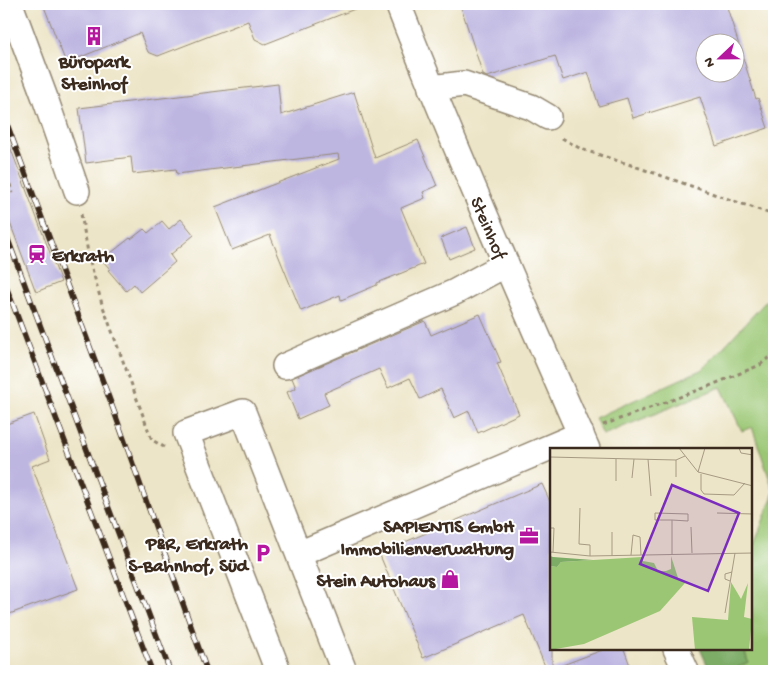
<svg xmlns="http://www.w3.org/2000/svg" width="778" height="675" font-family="'Gochi Hand',sans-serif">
<rect width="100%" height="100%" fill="#fff"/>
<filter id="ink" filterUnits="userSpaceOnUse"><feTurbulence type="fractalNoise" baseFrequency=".02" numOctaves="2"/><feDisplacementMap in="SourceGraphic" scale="10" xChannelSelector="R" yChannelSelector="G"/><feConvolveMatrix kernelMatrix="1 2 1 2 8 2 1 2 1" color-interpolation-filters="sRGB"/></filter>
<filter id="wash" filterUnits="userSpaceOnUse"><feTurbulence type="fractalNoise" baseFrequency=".0096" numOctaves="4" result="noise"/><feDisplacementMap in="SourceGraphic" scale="20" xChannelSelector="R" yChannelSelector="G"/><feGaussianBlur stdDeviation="1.12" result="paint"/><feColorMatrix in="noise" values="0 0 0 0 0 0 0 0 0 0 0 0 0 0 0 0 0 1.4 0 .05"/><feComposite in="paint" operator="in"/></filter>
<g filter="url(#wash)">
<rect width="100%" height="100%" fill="#ede5c7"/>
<!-- green -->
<g fill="#9bc775" stroke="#6b784a">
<polygon points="774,280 774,492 752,427 742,431 721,387 603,435 595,418 703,369 769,298"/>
<polygon points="774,492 774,671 731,671 748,662 744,649 752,649 752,550"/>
</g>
<!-- forest -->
<polygon fill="#7cac66" stroke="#5c6b42" points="700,649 744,649 748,662 731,671 710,671"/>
<g id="blocks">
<!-- building -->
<g fill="#bdb6e1" fill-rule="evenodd">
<polygon points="43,4 364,4 365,5 265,44 255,39 248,21 158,56 148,52 140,33 66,63"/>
<path d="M460,4H726L756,99L758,98L768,128L716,146L700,97L633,118L627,98L599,106L588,72L563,80L555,56L487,77L483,75ZM706,42H736V72H706Z"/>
<polygon points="278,84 281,115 354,92 375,158 418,140 437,186 423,192 425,198 401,208 424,264 377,283 377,285 341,300 340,295 301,311 270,235 232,250 215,207 339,159 338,154 177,174 176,169 133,174 131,157 86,163 79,108"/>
<polygon points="4,136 6,136 61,282 36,292 4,207"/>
<polygon points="181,219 194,235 170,255 175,262 140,292 134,284 126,291 108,270 110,269 102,260 130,238 131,239 144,229 148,233 162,221 169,229"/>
<polygon points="467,227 475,248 449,259 441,238"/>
<polygon points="480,314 501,362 497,363 519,414 478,433 469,411 454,418 441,389 420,399 410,378 388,388 379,369 324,393 329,405 298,419 287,392 296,388 292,378 425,321 431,335"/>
<polygon points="34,414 50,459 32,466 78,589 4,616 4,425"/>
<polygon points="542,484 552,506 552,669 605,649 624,649 632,671 547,671 524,615 423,658 379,553"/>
</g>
</g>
</g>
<g filter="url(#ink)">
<use href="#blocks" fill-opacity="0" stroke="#948872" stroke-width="1"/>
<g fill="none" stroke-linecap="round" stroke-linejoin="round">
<!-- minor casing -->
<g stroke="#948872" stroke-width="28">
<g id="minor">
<polyline points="10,4 45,98 77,191"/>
<path d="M398,4C457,154 522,301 587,449"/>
<polyline points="431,88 464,84 531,107 548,117"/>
<polyline points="285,366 455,292 506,264"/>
<polyline points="299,554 581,434"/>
<polyline points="676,649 686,671"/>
<polyline points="278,671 186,433 243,412 344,671"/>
</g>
</g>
<!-- path -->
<g stroke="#948872" stroke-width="3" stroke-dasharray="4 4" stroke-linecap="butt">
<polyline points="562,138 581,149 631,165 774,215"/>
<polyline points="4,169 13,193"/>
<polyline points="81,214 89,258 102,304 152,440 164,447"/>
<polyline points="603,425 707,387 760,365 774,353"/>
</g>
<!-- minor -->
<use href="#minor" stroke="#fff" stroke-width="25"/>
<!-- rail casing -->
<g stroke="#3b2a1e" stroke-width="5.5">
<g id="rail">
<polyline points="4,116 115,414 207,671"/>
<polyline points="4,229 170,671"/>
<polyline points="4,281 152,671"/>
</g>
</g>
<!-- rail -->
<use href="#rail" stroke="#fff" stroke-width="4" stroke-dasharray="11" stroke-linecap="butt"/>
</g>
</g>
<!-- icons -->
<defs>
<g id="building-bare" transform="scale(1.5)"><path d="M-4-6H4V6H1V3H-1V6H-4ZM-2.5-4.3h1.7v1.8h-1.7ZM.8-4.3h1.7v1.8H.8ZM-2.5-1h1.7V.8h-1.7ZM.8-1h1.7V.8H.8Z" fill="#b5179e" stroke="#fff" stroke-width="2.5" paint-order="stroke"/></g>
<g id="station-bare" transform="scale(1.5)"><path d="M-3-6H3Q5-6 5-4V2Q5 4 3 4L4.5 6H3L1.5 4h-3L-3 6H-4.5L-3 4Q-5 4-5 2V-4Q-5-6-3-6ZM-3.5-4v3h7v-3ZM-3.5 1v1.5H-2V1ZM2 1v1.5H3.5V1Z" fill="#b5179e" stroke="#fff" stroke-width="2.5" paint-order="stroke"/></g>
<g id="office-bare" transform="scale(1.5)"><path d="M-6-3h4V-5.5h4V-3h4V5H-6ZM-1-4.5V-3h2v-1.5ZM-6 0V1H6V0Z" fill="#b5179e" stroke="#fff" stroke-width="2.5" paint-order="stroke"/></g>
<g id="parking-bare" transform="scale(1.5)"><path d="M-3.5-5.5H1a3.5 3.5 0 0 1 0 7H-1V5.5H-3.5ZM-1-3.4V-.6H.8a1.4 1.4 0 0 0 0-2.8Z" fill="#b5179e" stroke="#fff" stroke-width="2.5" paint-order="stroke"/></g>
<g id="shop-bare" transform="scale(1.5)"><path d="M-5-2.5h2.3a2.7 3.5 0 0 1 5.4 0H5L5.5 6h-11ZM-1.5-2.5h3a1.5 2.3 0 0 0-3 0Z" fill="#b5179e" stroke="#fff" stroke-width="2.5" paint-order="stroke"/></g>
</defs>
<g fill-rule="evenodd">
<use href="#building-bare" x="94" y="36"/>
<use href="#station-bare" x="37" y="254"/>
<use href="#office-bare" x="529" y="536"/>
<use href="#parking-bare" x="263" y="553"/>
<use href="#shop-bare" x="450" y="579"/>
</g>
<g text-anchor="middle" stroke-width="4" stroke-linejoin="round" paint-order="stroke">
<!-- poi labels -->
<g font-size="19" font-weight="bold" fill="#3b2a1e" stroke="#fff" text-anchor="end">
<text x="94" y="67" text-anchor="middle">Büropark<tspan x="94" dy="22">Steinhof</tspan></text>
<text x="52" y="261" text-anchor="start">Erkrath</text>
<text x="514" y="532">SAPIENTIS GmbH<tspan x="514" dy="22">Immobilienverwaltung</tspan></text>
<text x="248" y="549">P&amp;R, Erkrath<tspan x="248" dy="22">S-Bahnhof, Süd</tspan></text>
<text x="435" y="586">Stein Autohaus</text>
</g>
<!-- street labels -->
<g font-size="19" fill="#3b2a1e" stroke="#fff">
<text transform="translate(490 227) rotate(67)" y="7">Steinhof</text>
</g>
</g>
<!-- overview -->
<g transform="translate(550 448)">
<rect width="202" height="202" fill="#ede5c7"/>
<path d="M121,108L128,130L135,135L110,163L34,196L0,202V118L7,119L11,114L92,109L93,113L104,115L108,123H116L121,121ZM181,134L191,151L198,135L194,169L202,171L199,202H145L142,169L178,172Z" fill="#9bc775"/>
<path d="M0,108L3,109L43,112L11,114L7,119L0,118Z" fill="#7cac66"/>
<path fill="none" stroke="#a69a83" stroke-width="1" d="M129,0L148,24L203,38M189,0L191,5L203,7M0,9L126,12L135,8M66,11V33M98,11L101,48M148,24L155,0M151,26V42L154,46L184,47L195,35M126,29V12M82,30L84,11M30,60L29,96L40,97V108M167,65L203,66M122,72H105V65L138,66V73L122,72V106M141,79L142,105M0,80H4L3,104M0,104L40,108L203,105M81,107L83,87L90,89L91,107M62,108V84M180,133L175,131V126L182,124M175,165L185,105"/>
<path fill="#7b2cbf" fill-opacity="0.15" stroke="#7b2cbf" stroke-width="2.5" d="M122,37L189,65L158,143L90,116Z"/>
<rect width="202" height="202" fill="none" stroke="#3b2a1e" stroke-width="2.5"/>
</g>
<!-- margin -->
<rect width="778" height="675" fill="none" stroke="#fff" stroke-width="20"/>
<!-- north arrow -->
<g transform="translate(720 58) rotate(248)"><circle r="24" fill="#ffffff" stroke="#b1aaa5"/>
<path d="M0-4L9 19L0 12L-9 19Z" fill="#b5179e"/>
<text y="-8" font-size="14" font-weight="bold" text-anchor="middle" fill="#3b2a1e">N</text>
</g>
</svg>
